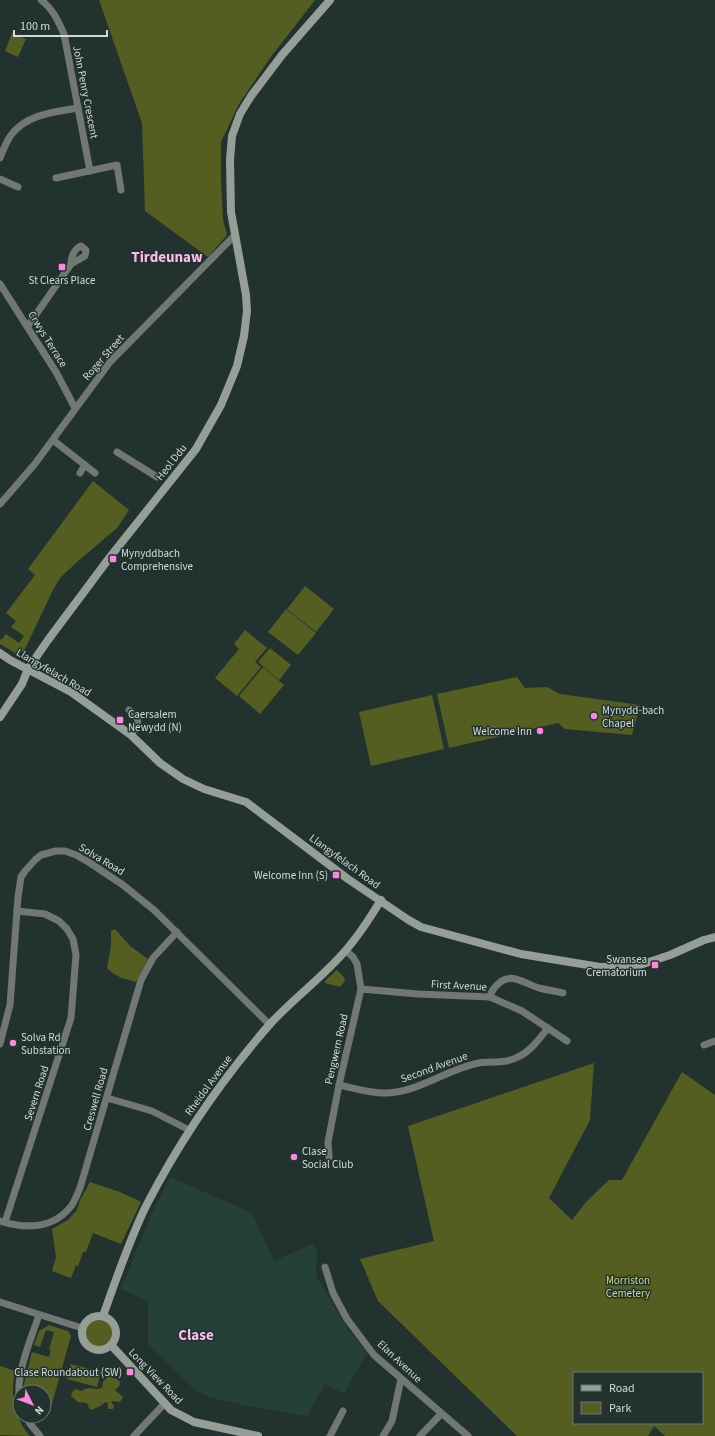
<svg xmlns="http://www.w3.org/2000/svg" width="715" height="1436" font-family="'Source Sans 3',sans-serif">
<rect width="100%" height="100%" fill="#22332f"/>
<!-- built -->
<polygon fill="#253f39" points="170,1177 252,1213 274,1261 312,1244 317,1250 316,1276 350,1332 367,1352 344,1394 325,1384 307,1416 243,1405 209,1397 195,1390 148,1344 148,1301 121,1289 151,1215"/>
<!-- green -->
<g fill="#555e21" fill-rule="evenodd">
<polygon points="99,0 315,0 270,58 239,104 221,142 221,177 223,220 227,235 208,257 145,211 142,123"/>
<polygon points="12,33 26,39 18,57 5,51"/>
<polygon points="93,481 129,510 117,528 78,561 61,577 54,588 24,651 15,653 0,644 0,639 1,640 6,634 19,643 24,636 11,627 16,621 6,613 35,575 28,569"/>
<polygon points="305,586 334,609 316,632 287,609"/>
<polygon points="286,609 316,633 298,655 268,632"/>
<polygon points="245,630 267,648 255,662 261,667 237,696 215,678 239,649 234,644"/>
<polygon points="270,648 291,665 279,680 258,662"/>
<polygon points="263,667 284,685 260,714 239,696"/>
<polygon points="517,677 525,688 547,687 560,694 640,705 632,735 565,729 558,723 449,748 437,694"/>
<polygon points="432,695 444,749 371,766 359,712"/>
<path d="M115,929L130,946L148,959L136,982C125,979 115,977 107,968L111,946V931Z"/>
<polygon points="337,970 344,977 345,981 340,987 325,983 325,981"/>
<path d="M594,1063L590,1120L549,1198L572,1220L587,1201L609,1180H622L682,1072L715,1095V1436H665L654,1426L648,1436H517L378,1301L360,1259L434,1241L408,1126ZM574,1373H702V1423H574Z"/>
<polygon points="90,1182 120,1192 141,1202 121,1244 93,1233 86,1252 83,1252 78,1266 76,1265 71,1278 52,1271 56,1257 52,1229 68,1220 77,1210 80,1200"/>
<circle cx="99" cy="1333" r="14"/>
<polygon points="49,1325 68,1331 71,1336 51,1407 44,1413 44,1392 23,1392 23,1388 32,1352 49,1357 51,1350 49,1349 54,1332 46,1330 40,1347 34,1345 39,1331"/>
<polygon points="71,1364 101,1372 97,1387 67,1379"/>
<path d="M0,1366L15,1371C10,1394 14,1418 30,1436L0,1435Z"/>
<polygon points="108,1376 117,1379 120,1382 120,1385 115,1390 123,1397 120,1402 113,1401 111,1402 114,1406 113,1409 108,1409 108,1403 105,1402 102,1405 92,1410 89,1408 87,1403 78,1402 71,1396 72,1392 76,1389 81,1391 88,1388 97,1389 102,1388 103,1382"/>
</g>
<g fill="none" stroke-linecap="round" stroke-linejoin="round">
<!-- street -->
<g stroke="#717772" stroke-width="7">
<path d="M41,0C53,9 58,21 64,34L90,171"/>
<path d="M0,158C3,150 7,141 11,135C27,114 54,112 78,108"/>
<polyline points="56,178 117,165 121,190"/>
<polyline points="0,179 18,187"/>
<path d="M81,246L86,250L85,256L71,264C71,257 74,249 81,246Z"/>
<polyline points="0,284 56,372 75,408"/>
<polyline points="28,326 71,264"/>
<polyline points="53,440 95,473"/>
<polyline points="117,452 157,477"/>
<polyline points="80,473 85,465"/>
<polyline points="0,504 34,465 110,362 235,235"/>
<path d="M129,710C142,719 139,724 131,735"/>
<polyline points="361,989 418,994 490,997 522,1011 567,1041"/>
<path d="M490,997C491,991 494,988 498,984C511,971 525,984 539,988C547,990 555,991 563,993"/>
<polyline points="0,1044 10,1005 18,897 21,877 25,871 35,860 41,855 56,851 65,851 76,855 90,863 123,885 154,910 270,1025"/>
<polyline points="704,1045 715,1041"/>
<path d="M339,1085C354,1088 372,1094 387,1093C419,1092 447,1069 479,1063C492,1061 505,1064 518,1057C531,1051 539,1039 548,1028"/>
<polyline points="107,1098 152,1111 189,1130"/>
<polyline points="329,1157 328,1142 339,1085 361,989 357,964 353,957 346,951"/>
<path d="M0,1221C26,1229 54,1229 72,1205C75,1200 78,1193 80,1188L141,980L153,958L177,932"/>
<polyline points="5,1222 71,1018 76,955 73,939 67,929 59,921 45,914 17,911"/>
<polyline points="325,1267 333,1293 347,1319 374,1355 468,1436"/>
<polyline points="0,1302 82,1328"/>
<path d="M20,1400C14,1378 32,1336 39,1315"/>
<polyline points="25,1416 31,1425 40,1436"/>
<polyline points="134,1436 165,1403"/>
<polyline points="330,1436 343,1411"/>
<polyline points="383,1436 392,1421 401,1379"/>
<polyline points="420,1436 441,1414"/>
</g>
<!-- secondary -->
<g stroke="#969f97" stroke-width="8">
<polyline points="0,653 10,660 71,692 131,735 160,763 183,779 204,789 246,802 348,879 407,919 421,927 521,954 600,967 617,967 640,965 670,955 704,940 715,937"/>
<polyline points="0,717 22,684 28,669 48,640 110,557 196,449 221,405 237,366 244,336 247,311 246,295 231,212 230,160 232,136 240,114 251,96 282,55 330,0"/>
<path d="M103,1316C116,1279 129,1241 146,1206C180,1140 221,1080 270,1024C294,998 323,977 346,950C359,935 370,918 381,900"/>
<circle cx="99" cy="1333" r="17"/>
<polyline points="111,1345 171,1410 194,1422 258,1436"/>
</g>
</g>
<!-- markers -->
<g fill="#fd86e1" stroke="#22332f" stroke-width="1.5">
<rect x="58" y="263" width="8" height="8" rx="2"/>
<rect x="109" y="555" width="8" height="8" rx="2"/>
<circle cx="594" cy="716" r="4"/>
<rect x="116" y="716" width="8" height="8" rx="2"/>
<circle cx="540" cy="731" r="4"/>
<rect x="332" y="871" width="8" height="8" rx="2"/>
<rect x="651" y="961" width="8" height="8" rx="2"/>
<circle cx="13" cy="1043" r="4"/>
<circle cx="294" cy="1157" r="4"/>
<rect x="126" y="1368" width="8" height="8" rx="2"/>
</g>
<g text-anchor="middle" stroke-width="3" stroke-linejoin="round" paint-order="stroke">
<!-- street labels -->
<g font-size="11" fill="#d0dad8" stroke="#22332f">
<text transform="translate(86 92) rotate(79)" y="4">John Penry Crescent</text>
<text transform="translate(48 339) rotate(58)" y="4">Crwys Terrace</text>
<text transform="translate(103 357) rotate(-49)" y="4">Roger Street</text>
<text transform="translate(171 462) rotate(-52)" y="4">Heol Ddu</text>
<text transform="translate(54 672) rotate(30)" y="4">Llangyfelach Road</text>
<text transform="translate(102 859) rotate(31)" y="4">Solva Road</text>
<text transform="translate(345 861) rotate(36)" y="4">Llangyfelach Road</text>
<text transform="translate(459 985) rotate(3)" y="4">First Avenue</text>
<text transform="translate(336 1049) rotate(-77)" y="4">Pengwern Road</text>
<text transform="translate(434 1067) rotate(-20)" y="4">Second Avenue</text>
<text transform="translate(208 1085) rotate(-54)" y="4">Rheidol Avenue</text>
<text transform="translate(36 1093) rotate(-72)" y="4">Severn Road</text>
<text transform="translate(95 1099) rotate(-74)" y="4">Creswell Road</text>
<text transform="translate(400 1361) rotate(43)" y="4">Elan Avenue</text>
<text transform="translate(156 1376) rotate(46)" y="4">Long View Road</text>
</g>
<!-- poi labels -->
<g font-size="11" fill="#d0dad8" stroke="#22332f" text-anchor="start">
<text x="62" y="284" text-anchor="middle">St Clears Place</text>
<text x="121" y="557">Mynyddbach<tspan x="121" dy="13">Comprehensive</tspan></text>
<text x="602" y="714">Mynydd-bach<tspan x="602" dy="13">Chapel</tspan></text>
<text x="128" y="718">Caersalem<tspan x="128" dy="13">Newydd (N)</tspan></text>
<text x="532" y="735" text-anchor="end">Welcome Inn</text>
<text x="328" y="879" text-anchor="end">Welcome Inn (S)</text>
<text x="647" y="963" text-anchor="end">Swansea<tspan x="647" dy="13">Crematorium</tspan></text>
<text x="21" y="1041">Solva Rd<tspan x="21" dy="13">Substation</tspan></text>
<text x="302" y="1155">Clase<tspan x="302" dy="13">Social Club</tspan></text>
<text x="122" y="1376" text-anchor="end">Clase Roundabout (SW)</text>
</g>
<!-- park labels -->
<g font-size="11" fill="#c7d77e" stroke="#22332f">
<text x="628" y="1284">Morriston<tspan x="628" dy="13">Cemetery</tspan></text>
</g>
<!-- district labels -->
<g font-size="15" font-weight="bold" fill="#fcb9ea" stroke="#22332f">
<text x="167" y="262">Tirdeunaw</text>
<text x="196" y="1340">Clase</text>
</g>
</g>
<!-- legend -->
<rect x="573" y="1372" width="130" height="52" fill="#22332f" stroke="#687673"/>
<rect x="581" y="1385" width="20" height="6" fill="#969f97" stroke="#687673"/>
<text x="609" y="1392" font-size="12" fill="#d0dad8">Road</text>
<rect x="581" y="1402" width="20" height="12" fill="#555e21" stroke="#687673"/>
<text x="609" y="1412" font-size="12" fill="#d0dad8">Park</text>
<!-- north arrow -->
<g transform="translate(32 1404) rotate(132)"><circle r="19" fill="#22332f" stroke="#687673"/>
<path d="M0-3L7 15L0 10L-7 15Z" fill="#fd86e1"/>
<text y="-6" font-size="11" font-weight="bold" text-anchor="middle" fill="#d0dad8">N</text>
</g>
<!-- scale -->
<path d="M14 30v6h93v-6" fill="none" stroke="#d0dad8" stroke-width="2"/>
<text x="20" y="30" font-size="12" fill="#d0dad8" stroke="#22332f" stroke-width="3" paint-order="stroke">100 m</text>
</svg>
